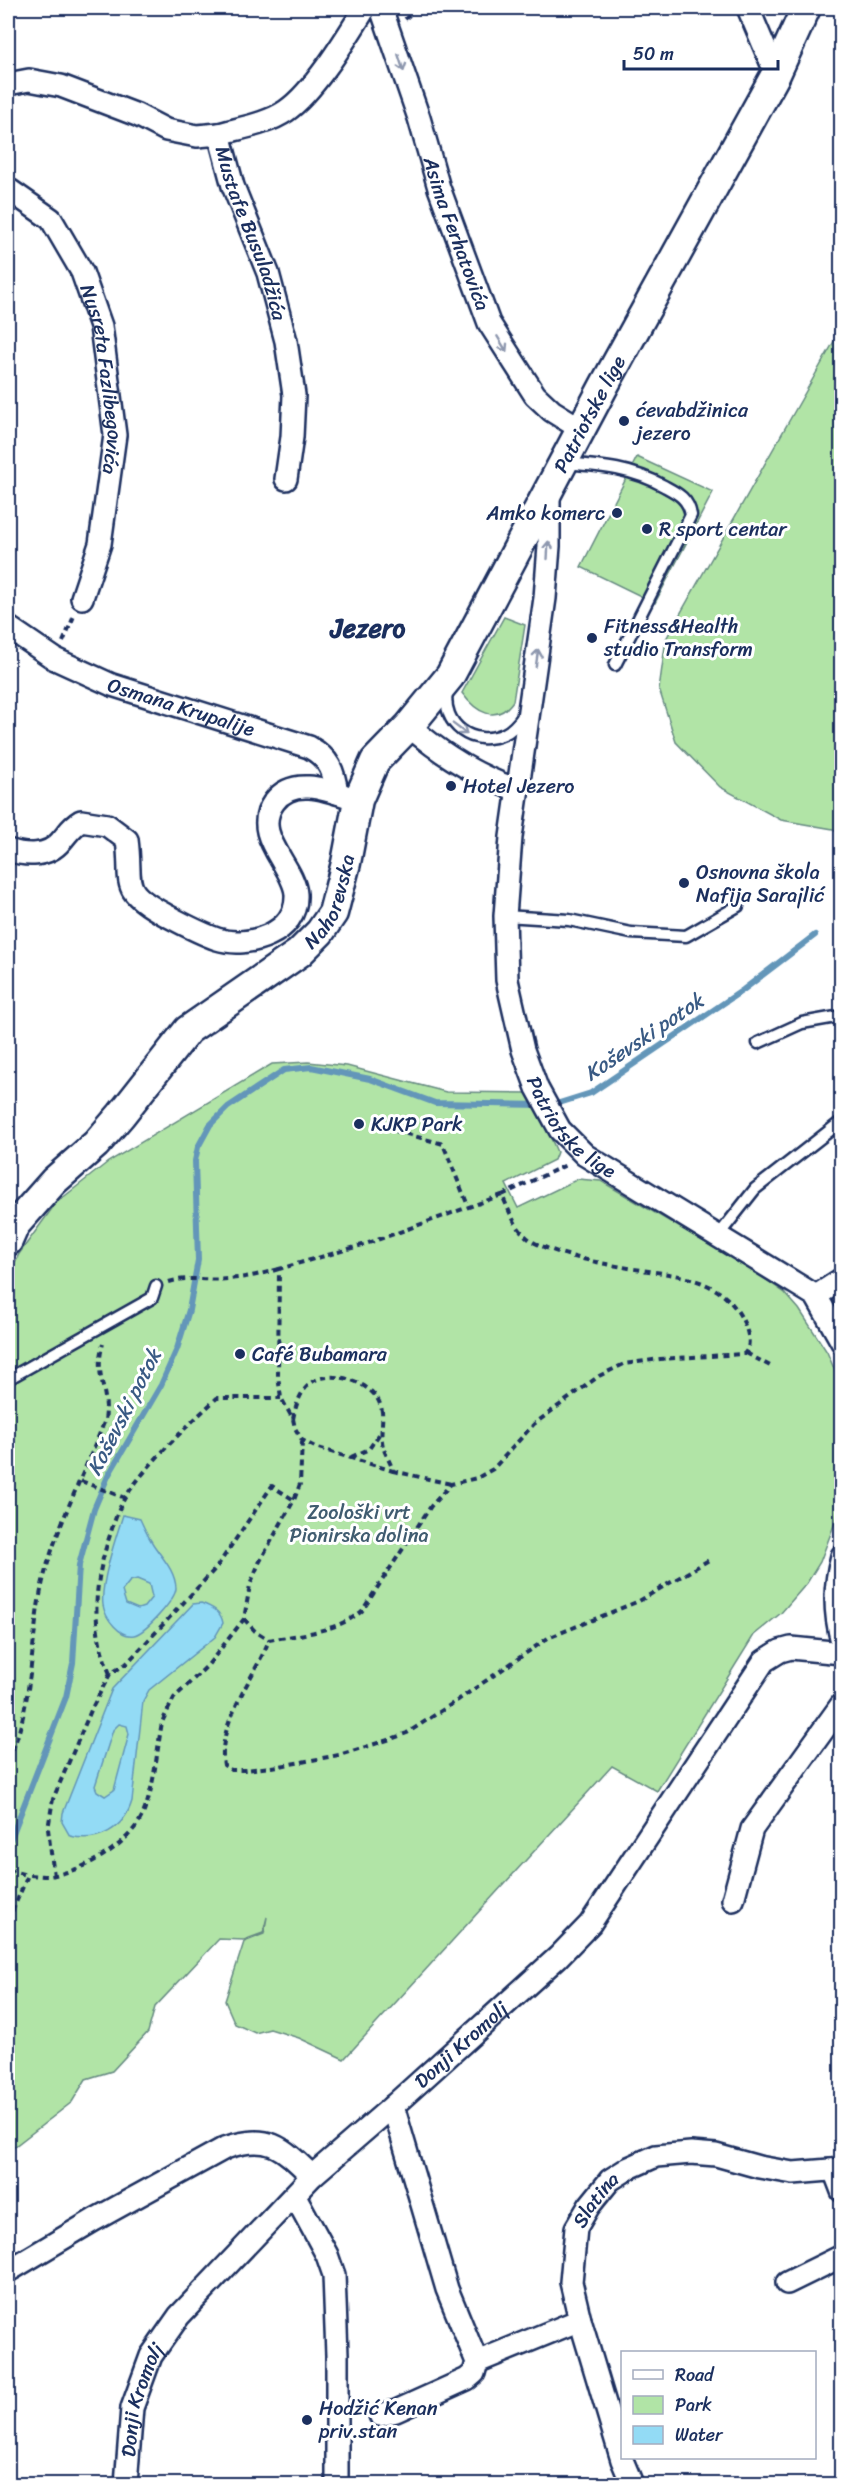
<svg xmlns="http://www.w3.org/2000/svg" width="849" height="2492" font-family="Sriracha,sans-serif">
<rect width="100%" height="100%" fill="#fff"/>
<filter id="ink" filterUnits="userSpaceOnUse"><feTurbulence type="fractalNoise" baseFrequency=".0167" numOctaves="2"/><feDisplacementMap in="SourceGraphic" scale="12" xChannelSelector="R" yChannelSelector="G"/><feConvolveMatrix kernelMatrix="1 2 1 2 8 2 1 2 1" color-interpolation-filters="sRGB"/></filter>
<g filter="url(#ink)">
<!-- green -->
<g fill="#b1e4a6" stroke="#668a82" stroke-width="1.5">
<polygon points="841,329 841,837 833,829 781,820 720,787 676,742 659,689 666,639"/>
<polygon points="637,457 713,492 655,603 581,567"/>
<path d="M504,617L525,625L513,701C496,725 476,712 462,693Z"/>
<polygon points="308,1062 347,1066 446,1092 531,1093 557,1152 554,1160 506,1184 518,1208 578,1179 601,1181 752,1270 785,1293 799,1309 827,1352 841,1385 842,1497 836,1520 820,1562 807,1583 781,1613 754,1635 657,1791 612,1766 344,2059 299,2038 270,2029 255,2033 235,2024 225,2001 244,1942 264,1934 267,1917 263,1933 244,1940 219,1939 155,2007 148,2032 112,2071 86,2079 72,2102 14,2147 8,2157 8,1277 19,1254 56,1203 108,1162 272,1064"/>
</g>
<!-- water -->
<g fill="#93dbf5" stroke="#6396b9" stroke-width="1.5" fill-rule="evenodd">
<path d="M123,1515L140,1519C144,1528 148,1536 153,1544C162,1558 175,1570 176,1588C176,1599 145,1633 134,1635C120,1638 105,1618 103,1605C100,1584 116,1537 123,1515ZM137,1579L149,1584L152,1597L144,1607L138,1609L126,1604L122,1591L130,1581Z"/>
<path d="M201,1603C212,1607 221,1611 223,1623L215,1637L149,1690L143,1701L132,1801C124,1829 98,1843 70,1836L62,1822L63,1813L112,1689L193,1604ZM119,1724L127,1726L129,1734L114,1790L105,1796L97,1791L95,1786L113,1730Z"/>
</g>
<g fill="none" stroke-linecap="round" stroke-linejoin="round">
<!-- stream -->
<g stroke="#6396b9" stroke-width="6">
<polyline points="553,1105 591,1093 743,990 815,935"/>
<polyline points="8,1846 66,1697 73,1663 79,1565 94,1509 108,1476 161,1385 177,1349 189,1310 198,1260 195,1161 198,1147 210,1125 228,1107 284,1070 311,1067 370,1079 435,1103 542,1105"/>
</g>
<!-- lane casing -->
<g stroke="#1b2f5e" stroke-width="15">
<g id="lane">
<path d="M565,463C601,466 631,468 664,486C677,493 688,498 691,515L615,665"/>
<path d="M447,691C441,725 473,748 504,734C513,730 519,722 524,715"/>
<polyline points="505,916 569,920 631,933 686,936 738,906"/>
<polyline points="758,1043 802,1023 836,1017 842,1018"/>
<polyline points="718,1236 755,1189 842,1121"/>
<polyline points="8,1379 152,1298 156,1286"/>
</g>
</g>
<!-- street casing -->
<g stroke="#1b2f5e" stroke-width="26">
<g id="street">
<path id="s1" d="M381,8L419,118L439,188L489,323L535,395L552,411L581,429"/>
<polyline points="748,8 776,74"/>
<path id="s2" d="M8,84L29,80L61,86L137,115L166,130L197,136L219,134L233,186L268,273L286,341L294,395L292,437L286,479"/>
<path d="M219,134C240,128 267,124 286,111C314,92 347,37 365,8"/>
<path id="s3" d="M8,189L51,219L82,272L101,326L115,435L100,544L82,598"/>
<path id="s4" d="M549,492V546L545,598L511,837L505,916L507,980L523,1050L537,1088L560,1130L585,1155L816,1296L842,1342"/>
<path id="s5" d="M8,627L55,659L112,685L309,747C329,758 334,771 337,793"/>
<path d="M409,726C440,753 478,777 518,790"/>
<path d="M8,850C26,856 48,857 61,841C69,832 71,827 81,821L107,825L127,840C133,884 118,889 164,914C181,923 199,933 217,939C249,949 298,933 296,894C294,865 250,835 274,802C294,774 333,792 358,800"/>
<polyline points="816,1296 842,1279"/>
<path d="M842,1556C834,1586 834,1612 842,1642"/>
<polyline points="733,1900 752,1829 842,1704"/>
<polyline points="834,2170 842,2191"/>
<polyline points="295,2196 327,2255 334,2275 337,2355 337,2484"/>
<path d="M8,2271L94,2220L225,2148C268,2133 281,2146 312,2176"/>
<polyline points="787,2283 842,2256"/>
<polyline points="477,2362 580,2320"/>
<polyline points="380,2415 396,2411 467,2379 474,2373 477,2362 447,2289 393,2106"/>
<path id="s6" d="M126,2484L132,2408L151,2356L179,2316L312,2176L393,2106L558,1957L590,1924L764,1661L780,1651L791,1648L842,1653"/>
<path id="s7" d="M632,2484L622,2460L580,2320L571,2282L576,2228L589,2206L610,2180L629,2168L656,2156L691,2153L716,2155L759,2167L793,2173L842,2169"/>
</g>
</g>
<!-- secondary casing -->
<g stroke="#1b2f5e" stroke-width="33">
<g id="secondary">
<path id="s8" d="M8,1241L15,1225L54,1181L96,1144L121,1115L188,1030L299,953L320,932L333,913L346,863L358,800L375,761L409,726L450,676L605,384L776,74L806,8"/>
</g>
</g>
<!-- path -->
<g stroke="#1b2f5e" stroke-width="4" stroke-dasharray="6 4.5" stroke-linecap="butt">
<polyline points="405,19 417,8"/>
<polyline points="63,642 74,616"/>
<polyline points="396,1131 443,1144 469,1208"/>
<polyline points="502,1195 566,1165"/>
<path d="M169,1282C187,1276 208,1281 227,1279C245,1278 262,1274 279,1269"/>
<polyline points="746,1353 772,1367"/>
<path d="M293,1419C296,1405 300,1391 312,1382C332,1369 372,1382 380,1404C385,1416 380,1428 382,1441C383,1452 390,1460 393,1471L315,1447L302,1440L295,1428L293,1419L281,1398L278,1376L279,1269L366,1244L502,1195C510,1213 517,1233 535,1243C562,1256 594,1262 623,1267C672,1276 725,1273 746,1328C749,1337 751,1347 744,1354L660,1359L624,1364L599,1376L534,1424L493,1469L477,1478L451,1484L431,1506L362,1611C336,1632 302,1634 269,1640C255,1677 216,1724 224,1765L231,1770H245L280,1766L339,1755L391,1739L407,1733L458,1700L548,1638L639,1601L709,1560"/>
<polyline points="351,1457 369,1449 380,1433"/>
<polyline points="393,1471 451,1484"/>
<polyline points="81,1481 125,1498"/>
<polyline points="244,1619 255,1631 269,1640"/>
<path d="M110,1674C90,1627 94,1582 110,1535C114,1522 119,1507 126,1496C150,1461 186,1427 217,1398H281"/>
<path d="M8,1760C35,1705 29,1636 44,1577C58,1523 85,1472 105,1420C110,1391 93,1375 103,1344"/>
<polyline points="8,1870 27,1875"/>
<polyline points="54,1876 48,1829 53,1799 92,1708 110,1674 126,1664 216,1568 272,1486 294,1500"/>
<path d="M8,1921L28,1875C36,1875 47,1877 55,1875C88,1869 134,1842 145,1809C155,1782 157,1750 162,1722L174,1698L208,1665L244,1619L250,1585L259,1563L294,1500L300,1484L302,1441"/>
</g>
<!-- lane -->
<use href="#lane" stroke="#fff" stroke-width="10"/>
<!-- street -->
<use href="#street" stroke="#fff" stroke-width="21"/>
<!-- secondary -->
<use href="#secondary" stroke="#fff" stroke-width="28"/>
</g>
<!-- one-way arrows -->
<defs><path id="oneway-shaft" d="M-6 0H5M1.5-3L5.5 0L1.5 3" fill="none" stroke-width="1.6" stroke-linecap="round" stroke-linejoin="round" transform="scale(1.5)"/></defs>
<g stroke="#8d97ae">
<use href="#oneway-shaft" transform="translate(401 63) rotate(72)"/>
<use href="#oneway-shaft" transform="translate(502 344) rotate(59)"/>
<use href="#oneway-shaft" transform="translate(548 550) rotate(-87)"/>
<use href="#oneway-shaft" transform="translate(537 658) rotate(-82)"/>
<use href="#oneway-shaft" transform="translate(460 729) rotate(37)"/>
</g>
</g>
<!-- markers -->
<g fill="#1b2f5e" stroke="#fff" stroke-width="2">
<circle cx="624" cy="421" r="6"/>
<circle cx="617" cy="513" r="6"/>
<circle cx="647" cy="529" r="6"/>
<circle cx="592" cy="638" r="6"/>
<circle cx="451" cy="786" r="6"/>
<circle cx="684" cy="883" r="6"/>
<circle cx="359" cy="1124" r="6"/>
<circle cx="240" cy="1354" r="6"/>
<circle cx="307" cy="2420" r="6"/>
</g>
<g text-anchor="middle" stroke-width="6" stroke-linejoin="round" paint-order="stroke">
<!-- street labels -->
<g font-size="20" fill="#1b2f5e" stroke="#fff">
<text dy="7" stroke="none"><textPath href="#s2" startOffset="326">Mustafe Busuladžića</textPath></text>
<text dy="7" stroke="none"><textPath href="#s1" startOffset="238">Asima Ferhatovića</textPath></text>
<text dy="7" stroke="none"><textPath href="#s3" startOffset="224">Nusreta Fazlibegovića</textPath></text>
<text dy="7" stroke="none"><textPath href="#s8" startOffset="1035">Patriotske lige</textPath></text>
<text dy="7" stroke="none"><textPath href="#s5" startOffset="192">Osmana Krupalije</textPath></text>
<text dy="7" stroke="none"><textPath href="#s8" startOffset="476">Nahorevska</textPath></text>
<text dy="7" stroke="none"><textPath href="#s4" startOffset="656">Patriotske lige</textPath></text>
<text dy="7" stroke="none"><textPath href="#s6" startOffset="572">Donji Kromolj</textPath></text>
<text dy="7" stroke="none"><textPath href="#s7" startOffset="300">Slatina</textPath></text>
<text dy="7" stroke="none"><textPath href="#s6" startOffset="86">Donji Kromolj</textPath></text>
</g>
<!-- poi labels -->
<g font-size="20" fill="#1b2f5e" stroke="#fff" text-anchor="start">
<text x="636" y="417">ćevabdžinica<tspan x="636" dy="23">jezero</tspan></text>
<text x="605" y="520" text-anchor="end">Amko komerc</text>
<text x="659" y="536">R sport centar</text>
<text x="604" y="633">Fitness&amp;Health<tspan x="604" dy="23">studio Transform</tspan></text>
<text x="463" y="793">Hotel Jezero</text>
<text x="696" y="879">Osnovna škola<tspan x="696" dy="23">Nafija Sarajlić</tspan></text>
<text x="371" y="1131">KJKP Park</text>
<text x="252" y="1361">Café Bubamara</text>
<text x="319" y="2415">Hodžić Kenan<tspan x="319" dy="23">priv.stan</tspan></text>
</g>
<!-- park labels -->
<g font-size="20" fill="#405c70" stroke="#fff">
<text x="359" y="1519">Zoološki vrt<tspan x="359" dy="23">Pionirska dolina</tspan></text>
</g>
<!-- water labels -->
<g font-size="21" font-style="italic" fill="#395a84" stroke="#fff">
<text transform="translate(644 1037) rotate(-34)" y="7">Koševski potok</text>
<text transform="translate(124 1412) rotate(-63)" y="7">Koševski potok</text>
</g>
<!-- district labels -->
<g font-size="26" font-weight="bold" fill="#1b2f5e" stroke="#fff">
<text x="368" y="637">Jezero</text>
</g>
</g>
<!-- margin -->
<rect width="849" height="2492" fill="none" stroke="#fff" stroke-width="30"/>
<rect x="15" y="15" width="819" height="2462" fill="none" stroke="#1b2f5e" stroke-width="2" filter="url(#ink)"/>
<!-- legend -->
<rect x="621" y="2351" width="195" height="108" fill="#ffffff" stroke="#a4acbf" stroke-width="1.5"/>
<rect x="633" y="2370" width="30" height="9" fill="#ffffff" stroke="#a4acbf" stroke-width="1.5"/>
<text x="675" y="2381" font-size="18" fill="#1b2f5e">Road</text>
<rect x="633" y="2396" width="30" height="18" fill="#b1e4a6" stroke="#a4acbf" stroke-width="1.5"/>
<text x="675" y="2411" font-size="18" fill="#1b2f5e">Park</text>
<rect x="633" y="2426" width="30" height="18" fill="#93dbf5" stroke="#a4acbf" stroke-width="1.5"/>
<text x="675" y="2441" font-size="18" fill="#1b2f5e">Water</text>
<!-- scale -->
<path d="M624 60v9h154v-9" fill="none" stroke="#1b2f5e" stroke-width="3"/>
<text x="633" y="60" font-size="18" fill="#1b2f5e" stroke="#ffffff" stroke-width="4.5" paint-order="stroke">50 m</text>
</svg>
